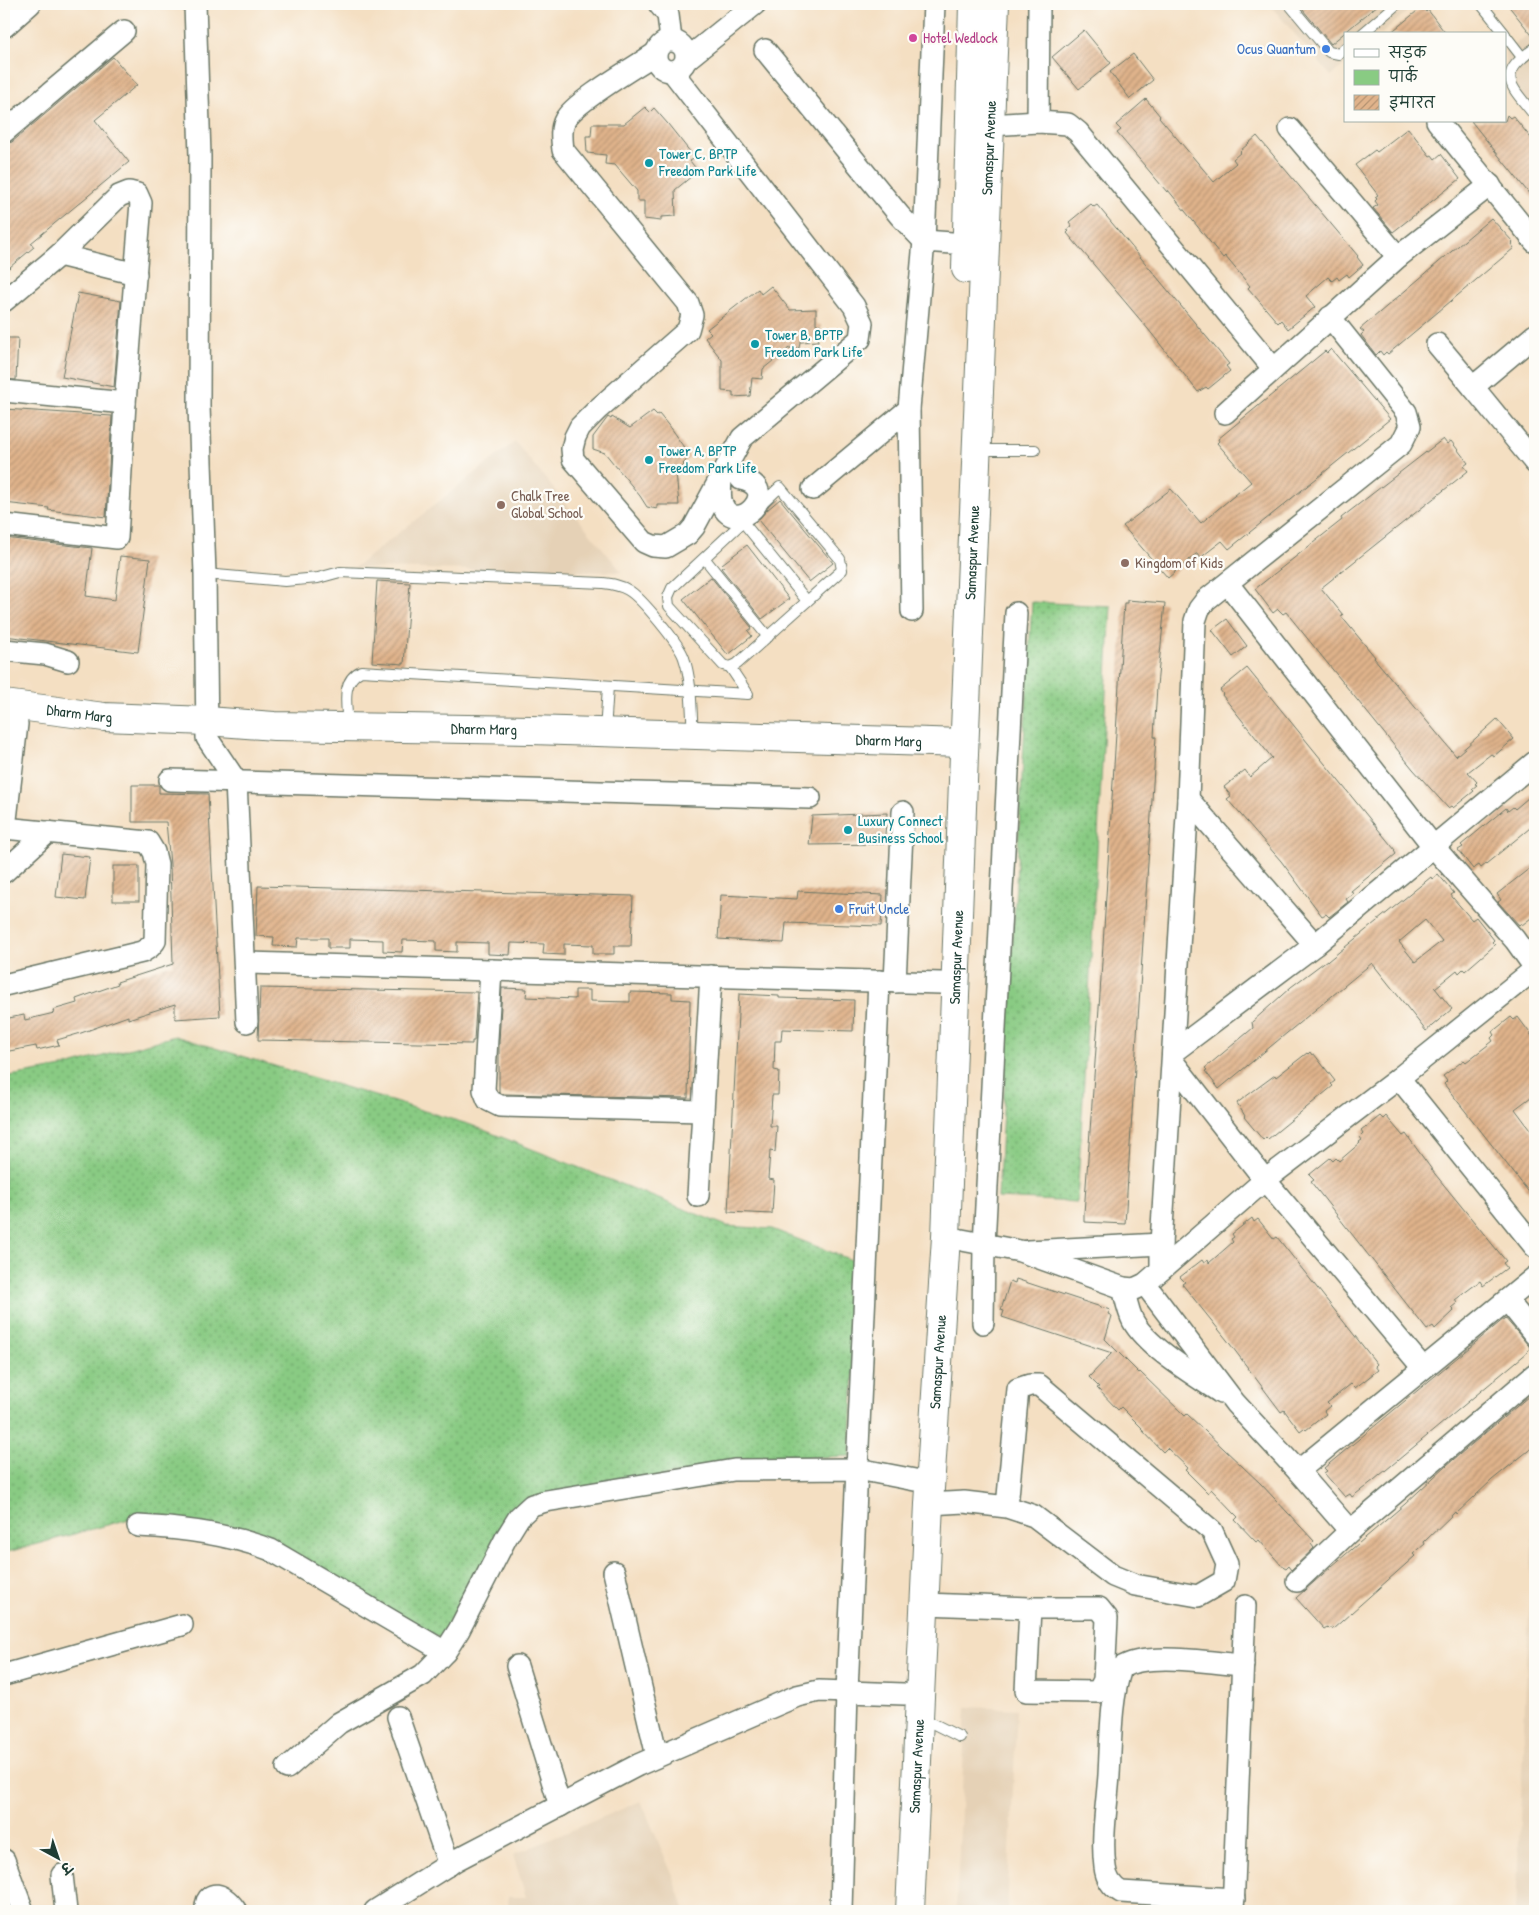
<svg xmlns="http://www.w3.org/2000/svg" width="1539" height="1915" font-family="'Patrick Hand','Playpen Sans Deva',sans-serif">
<defs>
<pattern id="green-dots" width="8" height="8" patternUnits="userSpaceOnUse" patternTransform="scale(1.25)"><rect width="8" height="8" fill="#89cb83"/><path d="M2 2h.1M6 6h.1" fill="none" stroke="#6fa66c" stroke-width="1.8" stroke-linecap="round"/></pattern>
<pattern id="building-hatch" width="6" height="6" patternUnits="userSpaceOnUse" patternTransform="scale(1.25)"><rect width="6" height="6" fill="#e0b38b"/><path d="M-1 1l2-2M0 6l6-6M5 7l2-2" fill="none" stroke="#b59372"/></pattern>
</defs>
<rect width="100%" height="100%" fill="#fdfcf7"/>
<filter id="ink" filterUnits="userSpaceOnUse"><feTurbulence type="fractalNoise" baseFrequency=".02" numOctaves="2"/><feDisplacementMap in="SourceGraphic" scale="10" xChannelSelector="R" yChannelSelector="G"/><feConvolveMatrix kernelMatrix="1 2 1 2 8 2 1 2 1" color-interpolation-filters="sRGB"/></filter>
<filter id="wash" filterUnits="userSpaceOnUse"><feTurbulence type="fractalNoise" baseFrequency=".0096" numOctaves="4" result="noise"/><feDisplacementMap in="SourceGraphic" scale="20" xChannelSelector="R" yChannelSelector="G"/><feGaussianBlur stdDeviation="1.12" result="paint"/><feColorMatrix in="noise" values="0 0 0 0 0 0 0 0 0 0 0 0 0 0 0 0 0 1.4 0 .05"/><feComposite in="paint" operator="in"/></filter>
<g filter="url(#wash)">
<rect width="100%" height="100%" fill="#f4dfc2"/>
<!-- built -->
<g fill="#e5d1b6">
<polygon points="1269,4 1416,4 1381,34 1345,34 1345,64 1331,76"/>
<polygon points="1535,29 1535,121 1505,81 1505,52"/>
<polygon points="515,442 622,572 354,568"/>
<polygon points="1535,1472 1535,1911 1516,1911"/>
<polygon points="966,1707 1017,1709 1007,1911 956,1911"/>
<polygon points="641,1801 675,1881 685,1911 509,1911 508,1897 526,1897 513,1855"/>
</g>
<!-- green -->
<g fill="url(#green-dots)" stroke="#54845c">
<polygon points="1032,602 1111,606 1077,1202 998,1198"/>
<polygon points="175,1036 471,1125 727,1226 772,1229 859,1263 850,1456 767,1459 533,1498 445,1641 259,1536 144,1515 4,1553 4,1077 63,1067"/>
</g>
<g id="blocks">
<!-- building -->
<g fill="url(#building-hatch)" fill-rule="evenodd">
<polygon points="1298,4 1379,4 1331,44"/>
<polygon points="1507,4 1535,4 1535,39"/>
<polygon points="1422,7 1426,12 1428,10 1446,34 1389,34"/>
<polygon points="1084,30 1111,63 1079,89 1052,57"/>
<polygon points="1133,54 1153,80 1130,99 1110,72"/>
<polygon points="113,57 137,85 95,120 129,162 31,243 34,247 4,272 4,144 12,142"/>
<polygon points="1146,99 1160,116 1159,117 1214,182 1236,163 1233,159 1241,152 1240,151 1257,136 1358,256 1357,257 1363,265 1349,277 1347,274 1339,280 1337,277 1332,281 1328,277 1306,296 1315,307 1288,329 1281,320 1278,323 1248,288 1250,286 1225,256 1223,258 1168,190 1167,192 1117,133 1121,130 1116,125"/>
<polygon points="645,107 650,112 654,108 668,124 695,158 690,161 698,171 675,190 676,216 661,217 661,221 644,219 644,201 637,201 637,191 615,165 605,164 606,155 587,153 586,136 591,136 592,124 624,124"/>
<polygon points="1507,115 1510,118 1513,116 1535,143 1535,201 1471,121 1505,121"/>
<polygon points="1408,128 1430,156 1432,155 1435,159 1441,154 1460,179 1393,232 1373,208 1378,205 1375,201 1377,199 1375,197 1378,195 1355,165 1375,150 1377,152"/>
<polygon points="1091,204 1094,207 1097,205 1229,364 1226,366 1230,371 1208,389 1206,387 1198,392 1148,329 1067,233 1069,231 1067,230 1072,226 1069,222"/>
<polygon points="1491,218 1513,242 1511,244 1514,248 1388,354 1386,352 1383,355 1380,351 1376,355 1361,335 1364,332 1360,329"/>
<polygon points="771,286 790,310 816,309 816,324 821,325 818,341 800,342 799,348 789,348 763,369 762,379 752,378 750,396 733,397 733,392 722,391 722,360 705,338 711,333 707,329 758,289 761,294"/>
<polygon points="78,293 121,301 114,387 62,377"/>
<polygon points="4,338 18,338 16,380 4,379"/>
<polygon points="1331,349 1390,419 1229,549 1222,541 1200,558 1197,554 1196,554 1168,578 1123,526 1171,489 1201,523 1251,482 1217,443 1219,441 1218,439 1325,351 1327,353"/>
<polygon points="4,409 112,416 106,517 48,510 49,508 4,503"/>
<polygon points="653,411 657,415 659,414 668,425 688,453 687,454 689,457 683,464 685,465 676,472 679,505 657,505 657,509 647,507 640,496 605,453 593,449 593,437 608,417 611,419 612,417 630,428"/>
<polygon points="1443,439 1447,444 1451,441 1468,463 1464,466 1468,471 1321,588 1343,615 1341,616 1375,657 1374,658 1456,756 1497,719 1514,739 1494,756 1491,754 1468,772 1477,782 1475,784 1477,785 1472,789 1474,791 1453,808 1451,806 1448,808 1413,769 1286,612 1283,614 1278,609 1273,613 1255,589 1342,520 1341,518"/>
<polygon points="780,499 833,563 809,582 758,520 767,510"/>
<polygon points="4,538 92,548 86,596 115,600 120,556 150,559 138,652 4,636"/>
<polygon points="747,545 789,599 762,619 721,568 724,566 722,564"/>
<polygon points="711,577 752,628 748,631 752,636 728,655 683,599"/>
<polygon points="377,581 410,583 404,664 372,662"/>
<polygon points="1127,600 1165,603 1157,686 1154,737 1156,737 1125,1224 1084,1222 1084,1213 1100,994 1124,603 1127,603"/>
<polygon points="1227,619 1247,646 1233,657 1212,630"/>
<polygon points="1247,668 1395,850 1394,851 1396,854 1351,891 1353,894 1346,899 1348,902 1329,917 1326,914 1322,916 1281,861 1227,799 1231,796 1224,787 1245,770 1250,777 1272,758 1222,695 1223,694 1220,690"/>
<polygon points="132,785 159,785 159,793 208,794 220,1016 175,1019 175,1004 128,1019 128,1016 81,1033 57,1040 59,1045 37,1050 36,1046 4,1052 4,1019 24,1015 25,1020 54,1013 53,1010 77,1003 76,999 118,984 117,982 173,964 170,864 166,822 132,822"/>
<polygon points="1535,792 1535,824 1481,868 1479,865 1473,869 1458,850 1463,847 1461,845 1506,808 1508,811 1513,807 1515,809"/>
<polygon points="887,813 884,844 809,845 812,816"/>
<polygon points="61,854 90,857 85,900 56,897"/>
<polygon points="1535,864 1535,915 1522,925 1521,923 1519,925 1498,902 1501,900 1497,894"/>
<rect x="113" y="866" width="26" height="35"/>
<path d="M1438,874L1454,893L1451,895L1453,898L1472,920L1476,917L1494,940L1492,942L1495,945L1465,971L1463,969L1459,973L1457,970L1435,988L1452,1009L1426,1031L1372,963L1219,1089L1205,1071L1207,1070L1205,1068L1253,1028L1252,1022L1291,987L1327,960L1328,961L1431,877L1432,879ZM1425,920L1442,941L1415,962L1399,942Z"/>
<polygon points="258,886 633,896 631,946 614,946 614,954 593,954 593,945 564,944 564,955 543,954 544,944 511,943 510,955 488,954 488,943 457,942 457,952 436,951 436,941 403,940 402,952 383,951 383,940 350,939 350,948 328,948 328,938 298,938 297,947 273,946 274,937 256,936"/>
<polygon points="798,891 883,895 881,926 786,923 784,943 718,939 721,895 797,899"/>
<polygon points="260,988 477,992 474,1041 472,1041 472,1044 258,1040"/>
<polygon points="502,988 527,989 526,997 575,999 575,990 590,990 590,1001 630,1002 630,992 672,993 672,999 690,1000 688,1098 503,1094 499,1092 499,1042"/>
<polygon points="739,994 779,996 779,998 854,1000 853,1031 782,1029 781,1041 775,1041 774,1070 779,1071 778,1095 772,1095 770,1126 777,1126 775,1152 770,1151 768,1179 774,1180 772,1214 728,1212"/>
<polygon points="1511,1017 1514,1020 1518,1017 1535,1040 1535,1094 1515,1109 1535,1136 1535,1200 1444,1084 1447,1081 1443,1076 1464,1060 1466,1062 1493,1041 1491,1038 1494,1035 1492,1032"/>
<polygon points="1310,1052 1312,1055 1314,1054 1335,1081 1331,1084 1333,1086 1268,1139 1266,1137 1263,1140 1244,1117 1245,1116 1237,1103 1275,1075 1276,1077 1307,1053 1308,1054"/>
<polygon points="1380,1116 1383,1119 1386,1116 1403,1136 1406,1134 1435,1174 1506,1261 1503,1263 1507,1268 1483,1286 1480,1281 1455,1300 1457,1303 1451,1308 1454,1311 1435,1329 1433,1326 1427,1330 1311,1182 1314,1180 1309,1175 1330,1158 1333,1161 1336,1158 1339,1161 1360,1143 1359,1142 1362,1140 1360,1137 1363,1134 1361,1131"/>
<polygon points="1252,1218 1254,1222 1258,1219 1274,1239 1277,1237 1377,1364 1375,1366 1378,1370 1355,1388 1351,1384 1327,1403 1330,1406 1324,1411 1326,1414 1306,1430 1304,1428 1300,1431 1284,1410 1281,1412 1227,1340 1182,1284 1185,1282 1180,1277 1202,1260 1204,1263 1208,1260 1209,1263 1233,1242 1231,1239 1234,1237 1232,1234"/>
<polygon points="1016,1279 1110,1310 1108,1314 1112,1316 1105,1339 1139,1373 1140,1372 1185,1416 1187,1414 1261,1484 1314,1541 1311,1544 1314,1548 1291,1570 1288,1566 1286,1568 1281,1565 1259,1540 1256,1542 1235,1520 1238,1517 1234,1513 1211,1489 1208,1493 1185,1470 1188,1468 1167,1448 1163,1452 1141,1429 1142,1428 1121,1407 1118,1410 1097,1388 1099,1387 1089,1377 1112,1353 1002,1317 1004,1311 1001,1310 1010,1281 1015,1283"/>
<polygon points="1505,1318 1529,1346 1530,1349 1527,1351 1528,1352 1374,1480 1352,1497 1350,1494 1345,1497 1324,1473 1327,1471 1324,1468"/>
<polygon points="1535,1391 1535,1438 1531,1445 1533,1447 1492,1480 1456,1514 1455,1512 1424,1542 1425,1544 1413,1554 1415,1556 1333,1629 1332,1627 1329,1629 1327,1627 1324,1629 1296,1598 1332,1566 1405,1504 1447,1465"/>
</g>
</g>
</g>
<g filter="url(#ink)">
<use href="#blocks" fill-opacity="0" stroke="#6a7666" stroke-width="1"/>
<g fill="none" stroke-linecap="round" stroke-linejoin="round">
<!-- lane casing -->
<g stroke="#6a7666" stroke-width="12">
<g id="lane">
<polyline points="1289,4 1329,52 1339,54 1345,48"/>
<polyline points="1481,4 1505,34"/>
<polyline points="1362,34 1397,4"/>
<polyline points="1505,35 1522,57"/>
<path d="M1535,48C1495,76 1510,84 1535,116"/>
<polyline points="978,450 1035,450"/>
<polygon points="780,487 840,559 842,570 737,664 730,667 723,665 669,606 668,597 672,588"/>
<polyline points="743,522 807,601"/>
<polyline points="705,559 768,637"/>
<path d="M205,574L285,581L318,578L340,572L603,583C612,584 620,585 628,590C641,597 680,645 684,658C692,681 691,709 693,734"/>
<path d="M348,726C347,706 340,681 361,671L748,694L730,667"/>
<polyline points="605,732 608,686"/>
<polyline points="920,1717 960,1737"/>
</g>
</g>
<!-- street casing -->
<g stroke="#6a7666" stroke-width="24">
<g id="street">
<polyline points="195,4 200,156 199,406 205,574 207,738 236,781 247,1022"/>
<polyline points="659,4 668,15 671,40"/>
<polyline points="4,27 30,4"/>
<circle cx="671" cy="56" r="15"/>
<polyline points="765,50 900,216 924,241 966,244"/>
<path d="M656,53C637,66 574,102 565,120C560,129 562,140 563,150L688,303L692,315L688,330L598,409L580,427L575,437L572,449L573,459L644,542L653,546L666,547L688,534L694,527L742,438L860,339L862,323L854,306L672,71"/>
<polyline points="687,59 755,4"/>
<polyline points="1437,121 1535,242"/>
<polyline points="1038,122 1039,4"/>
<polyline points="990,125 1038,122 1068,124 1078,132 1273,368"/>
<polyline points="1290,129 1398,257"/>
<polyline points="4,132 124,31"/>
<polyline points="59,255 136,274"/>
<polyline points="4,301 59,255 119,196 129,192 137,194 141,203 125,403 117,538 4,525"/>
<polyline points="1535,335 1473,387 1535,463"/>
<polyline points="1437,344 1473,387"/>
<polyline points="4,391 125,403"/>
<polyline points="1225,413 1398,257 1490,185"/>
<path d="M721,476C721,485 719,496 722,504C735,539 785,489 741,479"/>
<polyline points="813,489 909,409"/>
<polyline points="1228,584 1433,846 1515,940 1535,968"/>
<polyline points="912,611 909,409 924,241 934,4"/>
<polyline points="4,650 45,654 68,661"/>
<polyline points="170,780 810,798"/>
<polyline points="1188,799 1315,945"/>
<polyline points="4,828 148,842 154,852 157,864 155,941 150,947 142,952 4,985"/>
<polyline points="5,828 17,724"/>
<polyline points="4,872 48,832"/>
<polyline points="245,963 941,983"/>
<polyline points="491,970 484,1090 488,1100 500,1106 703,1111"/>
<polyline points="895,982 903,812"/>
<polyline points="1173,1052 1315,945 1535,762"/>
<polyline points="1173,1062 1265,1180 1423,1368"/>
<polyline points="1399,1078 1535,1247"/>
<polyline points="698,1196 711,976"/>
<polyline points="946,1237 1020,1251 1123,1288 1134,1289 1145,1284 1265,1180 1399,1078 1535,969"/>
<polyline points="1028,1251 1161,1244"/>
<polyline points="1161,1270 1161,1244 1188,799 1195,621 1199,609 1206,600 1401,444 1410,426 1406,412 1330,317"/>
<polyline points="1145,1284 1235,1403 1298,1471 1350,1531"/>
<path d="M1123,1288C1126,1299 1128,1311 1133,1321C1147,1347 1196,1376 1221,1393"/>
<polyline points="1507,1300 1535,1335"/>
<polyline points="983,1323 984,1245 1016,613"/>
<polyline points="1298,1471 1535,1277"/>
<polyline points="929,1504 964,1502 1007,1507 1034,1516 1113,1576 1135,1585 1198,1596 1224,1581 1227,1564 1212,1531 1039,1385 1030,1385 1018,1389 1007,1507"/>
<path d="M138,1526C183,1528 229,1534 271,1550L445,1652"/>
<polyline points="614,1572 657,1756"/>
<polyline points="1297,1581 1350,1531 1535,1374"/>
<polyline points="925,1604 1030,1608 1026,1691 1098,1692 1104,1680 1107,1618 1099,1608 1030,1608"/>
<polyline points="517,1666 560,1806"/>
<polyline points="4,1675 182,1625"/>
<polyline points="398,1717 449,1865"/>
<polyline points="287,1768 339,1723 423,1675 445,1652 459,1630 506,1538 519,1517 532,1505 546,1501 734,1470 858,1469 915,1480"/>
<polyline points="4,1860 23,1911"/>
<polyline points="62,1875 66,1911"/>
<path d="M1234,1899L1121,1892C1112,1887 1106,1878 1105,1867C1101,1837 1107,1805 1109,1775C1111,1740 1110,1702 1121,1668C1145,1651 1213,1663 1243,1665"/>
<path d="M206,1911C205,1898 213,1890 225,1899C230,1902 233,1907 236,1911"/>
<polyline points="375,1911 456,1860 638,1765 797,1696 819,1691 904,1694"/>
<polyline points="841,1911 847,1691 879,981"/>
<polyline points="1233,1911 1245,1606"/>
</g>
</g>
<!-- secondary casing -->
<g stroke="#6a7666" stroke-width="30">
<g id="secondary">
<polyline points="966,269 973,4"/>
<path id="s1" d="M4,704L104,717L207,721L274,726L531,730L964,743"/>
<path id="s2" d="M910,1911L929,1504L946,1237L964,754L995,4"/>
</g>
</g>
<!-- lane -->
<use href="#lane" stroke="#fff" stroke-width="10"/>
<!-- street -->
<use href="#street" stroke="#fff" stroke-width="21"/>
<!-- secondary -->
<use href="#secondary" stroke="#fff" stroke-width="28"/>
</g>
</g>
<!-- markers -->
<circle fill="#d1479c" stroke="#fdfcf7" stroke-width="2" cx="913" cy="38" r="5"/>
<g fill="#3f7fe0" stroke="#fdfcf7" stroke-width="2">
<circle cx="1326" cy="49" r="5"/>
<circle cx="839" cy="909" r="5"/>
</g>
<g fill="#0f9aa8" stroke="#fdfcf7" stroke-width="2">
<circle cx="649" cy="163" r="5"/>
<circle cx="755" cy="344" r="5"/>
<circle cx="649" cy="460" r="5"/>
<circle cx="848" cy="830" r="5"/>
</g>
<g fill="#8d6e63" stroke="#fdfcf7" stroke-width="2">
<circle cx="501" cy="505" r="5"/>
<circle cx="1125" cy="563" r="5"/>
</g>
<g text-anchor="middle" stroke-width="4.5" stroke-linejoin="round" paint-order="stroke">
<!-- hotel labels -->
<g font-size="15" fill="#b23c85" stroke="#fdfcf7" text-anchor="start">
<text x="923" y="43">Hotel Wedlock</text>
</g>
<!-- shop labels -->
<g font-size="15" fill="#366cbe" stroke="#fdfcf7" text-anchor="end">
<text x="1316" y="54">Ocus Quantum</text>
<text x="849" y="914" text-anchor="start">Fruit Uncle</text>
</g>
<!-- street labels -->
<g font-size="15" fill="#1f3d34" stroke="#fdfcf7">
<text dy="5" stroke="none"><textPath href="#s2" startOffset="1765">Samaspur Avenue</textPath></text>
<text dy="5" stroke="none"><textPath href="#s2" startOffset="1360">Samaspur Avenue</textPath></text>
<text dy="5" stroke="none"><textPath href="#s1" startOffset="76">Dharm Marg</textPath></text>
<text dy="5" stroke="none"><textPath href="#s1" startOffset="481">Dharm Marg</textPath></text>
<text dy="5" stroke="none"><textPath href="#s1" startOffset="886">Dharm Marg</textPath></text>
<text dy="5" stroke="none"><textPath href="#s2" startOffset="955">Samaspur Avenue</textPath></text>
<text dy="5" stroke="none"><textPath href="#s2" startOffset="550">Samaspur Avenue</textPath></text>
<text dy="5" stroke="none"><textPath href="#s2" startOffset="145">Samaspur Avenue</textPath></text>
</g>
<!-- culture labels -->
<g font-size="15" fill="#0d838f" stroke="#fdfcf7" text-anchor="start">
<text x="659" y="159">Tower C, BPTP<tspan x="659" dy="17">Freedom Park Life</tspan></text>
<text x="765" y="340">Tower B, BPTP<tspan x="765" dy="17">Freedom Park Life</tspan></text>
<text x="659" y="456">Tower A, BPTP<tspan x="659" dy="17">Freedom Park Life</tspan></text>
<text x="858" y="826">Luxury Connect<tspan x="858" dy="17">Business School</tspan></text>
</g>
<!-- education labels -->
<g font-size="15" fill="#785e54" stroke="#fdfcf7" text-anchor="start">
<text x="511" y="501">Chalk Tree<tspan x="511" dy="17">Global School</tspan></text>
<text x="1135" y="568">Kingdom of Kids</text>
</g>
</g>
<!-- margin -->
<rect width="1539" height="1915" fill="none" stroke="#fdfcf7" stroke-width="20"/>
<!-- legend -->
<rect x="1344" y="32" width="162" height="90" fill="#fdfcf7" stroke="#a4b0a9"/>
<rect x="1354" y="49" width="25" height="8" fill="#ffffff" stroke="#a4b0a9"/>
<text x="1389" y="58" font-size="15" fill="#1f3d34">सड़क</text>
<rect x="1354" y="70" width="25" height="15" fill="#89cb83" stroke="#a4b0a9"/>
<text x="1389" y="82" font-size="15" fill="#1f3d34">पार्क</text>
<rect x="1354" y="95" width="25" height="15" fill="url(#building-hatch)" stroke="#a4b0a9"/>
<text x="1389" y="108" font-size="15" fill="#1f3d34">इमारत</text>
<!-- north arrow -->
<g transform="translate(58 1858) rotate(140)" stroke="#fdfcf7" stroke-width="4" paint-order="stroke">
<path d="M0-4L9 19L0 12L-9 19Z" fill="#1f3d34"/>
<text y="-8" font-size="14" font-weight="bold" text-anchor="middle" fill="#1f3d34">उ</text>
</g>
</svg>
